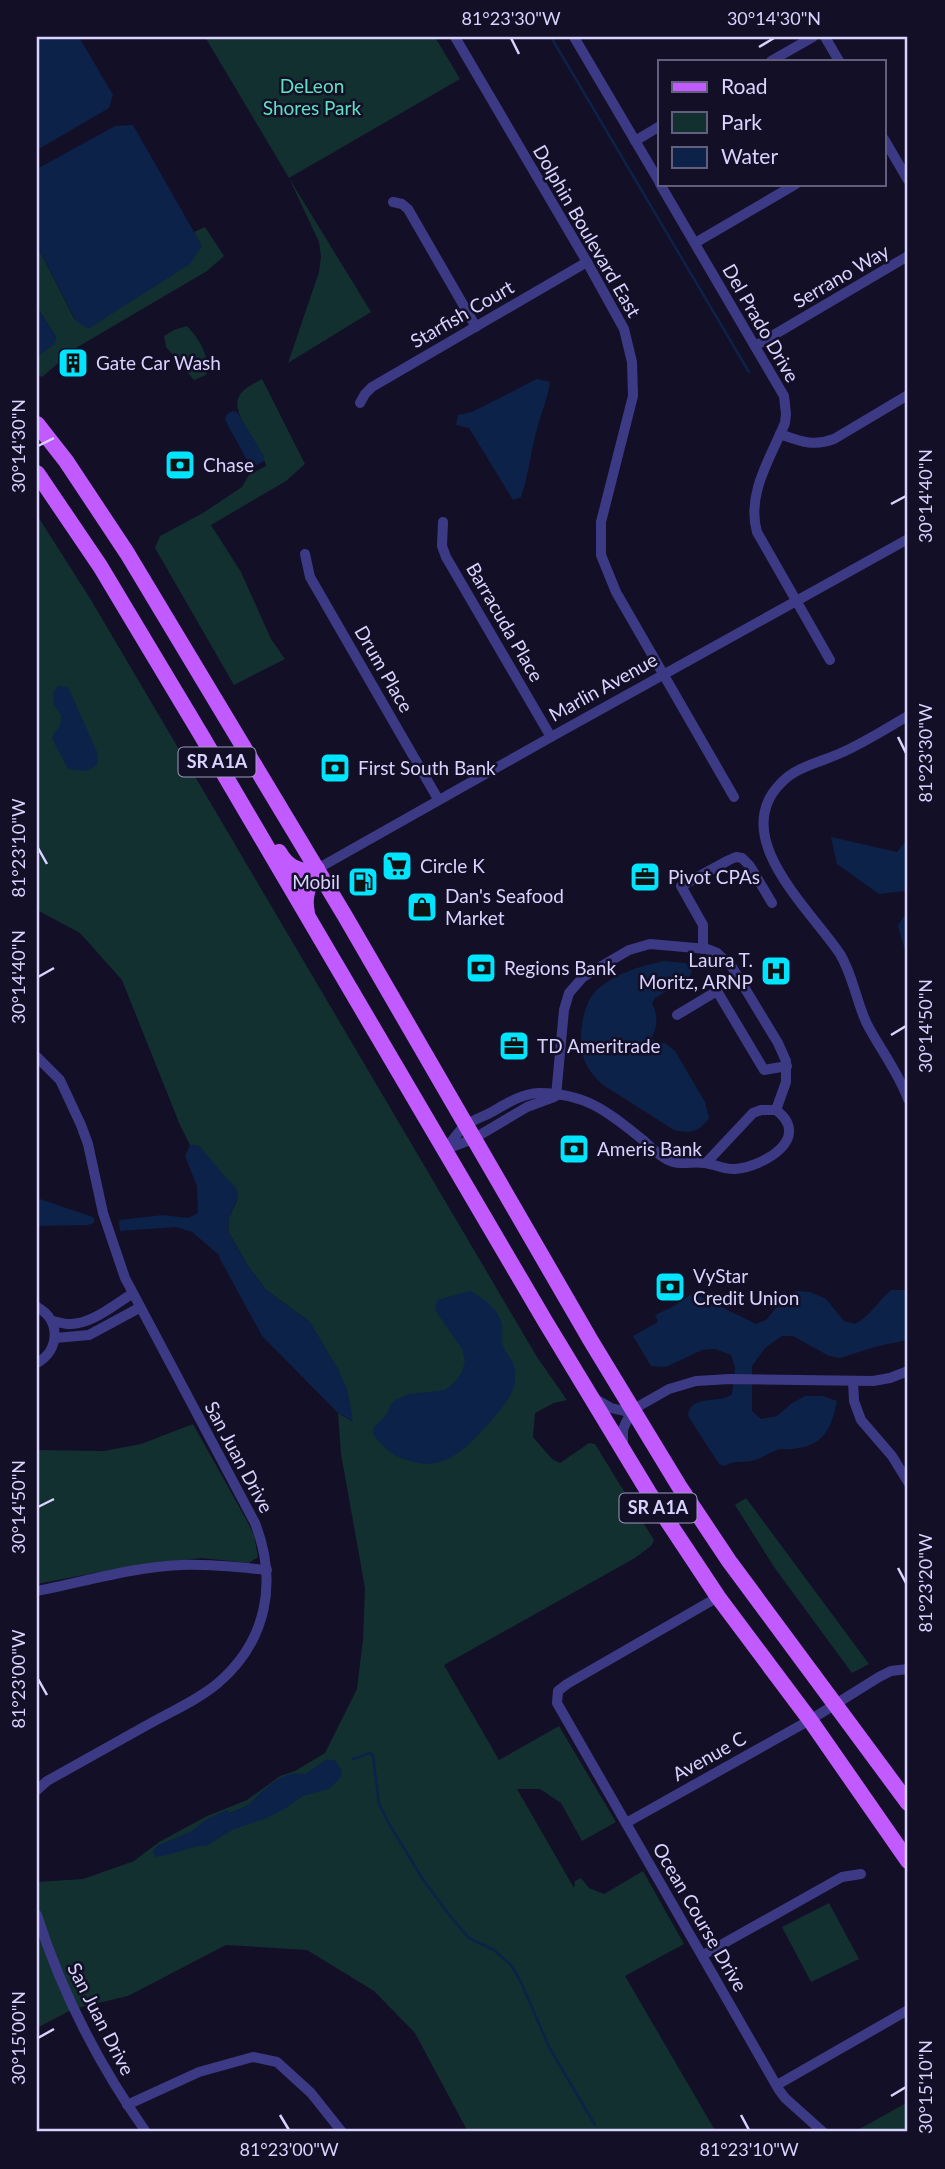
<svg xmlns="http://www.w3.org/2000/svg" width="945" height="2169" font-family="Lato,sans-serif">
<rect width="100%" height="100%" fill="#130f26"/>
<!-- green -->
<g fill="#12302f">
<polygon points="205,37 435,37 460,79 289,178 371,312 288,363 319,272 321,257 319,242 289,178"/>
<polygon points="205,227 224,256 207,271 76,348 42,377 37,374 37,355 56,337 37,307 37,246 75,320 201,246 194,232"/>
<path d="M187,326C199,339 211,357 206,375L194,380L166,347L164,336L174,330Z"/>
<path d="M262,379L305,464L286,481L211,525L241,572L271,639L285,659L234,685L155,548L160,536L203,513L242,487L249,475L266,466C262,443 223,410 243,391C248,386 257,382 262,379Z"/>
<polygon points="37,515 91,600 537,1357 567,1400 554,1403 535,1413 533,1437 552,1459 560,1463 589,1443 595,1444 654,1540 651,1546 635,1558 444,1665 499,1760 559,1726 616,1822 582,1841 561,1803 540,1789 517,1789 574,1888 575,1881 581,1878 589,1888 604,1894 643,1871 684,1944 625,1976 716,2132 468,2132 415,2033 374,1991 307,1950 226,1945 128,1996 73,2009 37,2028 37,1882 83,1879 134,1861 159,1842 207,1816 247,1800 280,1776 295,1771 325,1753 357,1689 363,1639 365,1588 341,1454 338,1413 352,1421 310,1322 266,1290 248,1266 228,1231 229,1218 238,1198 199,1146 190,1145 180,1125 122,980 80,933 37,910"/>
<polygon points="193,1424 246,1519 254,1535 258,1557 249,1563 201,1558 121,1568 37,1584 37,1450 104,1451 141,1444"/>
<polygon points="746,1498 869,1664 852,1673 774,1567 735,1505"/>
<polygon points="829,1903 859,1959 811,1982 782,1927"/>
<polygon points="908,2102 908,2132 854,2132"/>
</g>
<!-- water -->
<g fill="#0c2248">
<polygon points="37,37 79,37 113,95 109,108 37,150"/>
<polygon points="133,125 202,246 190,264 88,329 76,321 37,246 37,169 115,126"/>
<polygon points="37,307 56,337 55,344 38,356"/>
<path d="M537,379L550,382C548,398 542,410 538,425C531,449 529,474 521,497L513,500L469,428L456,425L458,415L472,412Z"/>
<polygon points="233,411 237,412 264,456 264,461 257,465 252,464 247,460 225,420 227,414"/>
<polygon points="58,686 68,687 98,754 97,765 87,771 68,769 52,739 54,733 60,726 61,715 54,705 53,693"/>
<polygon points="831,837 897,852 908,838 908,961 898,926 908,909 905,891 879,894 837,864"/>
<path d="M664,961L685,963L690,966L692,972L689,977L655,998L652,1003C658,1016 658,1024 652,1037L653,1040L666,1044L675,1051L705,1102L709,1118C699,1132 690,1134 674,1130L603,1085C595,1078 588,1070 584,1059C577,1043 582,1005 595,992C612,974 641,966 664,961Z"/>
<polygon points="190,1145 199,1146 237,1190 238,1198 229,1218 228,1231 248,1266 266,1290 310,1322 338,1369 348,1392 353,1421 338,1413 262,1336 220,1259 219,1255 192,1232 176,1227 120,1231 119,1220 163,1215 188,1218 198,1213 197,1186 185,1156"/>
<polygon points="37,1198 90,1216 94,1218 94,1223 88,1225 37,1226"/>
<path d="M891,1290H908V1340L878,1346L840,1358L829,1356L793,1336H782L765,1348L752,1366V1411L761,1419L777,1416L792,1403L805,1396H823L837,1401C831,1429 825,1445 793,1449C788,1450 782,1448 777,1450C768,1453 760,1460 751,1461C741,1463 734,1460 725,1466L719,1464L688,1416C690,1393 719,1405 732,1394L735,1367L731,1355L715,1349L702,1350L666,1367L651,1366L633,1336L658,1322L655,1315L674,1306L693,1293L756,1324L766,1320L785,1297L797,1291L810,1292L826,1299L844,1321L855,1324C872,1314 877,1302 891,1290Z"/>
<path d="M470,1291C483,1297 499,1310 502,1325C503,1331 501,1336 502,1342C505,1357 518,1360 515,1381C513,1397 500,1410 490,1422C471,1444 446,1471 414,1462C405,1460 396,1457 389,1451C384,1447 379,1441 374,1436L373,1432L374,1427L387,1414L391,1404L395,1400L409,1394L445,1390L455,1382L462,1372L465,1361L462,1349L435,1310L437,1300Z"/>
<path d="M327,1759L336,1761L342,1772L341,1777L329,1789L303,1796L283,1810L267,1818L234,1829L206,1846H198L167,1855L155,1857L153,1852L157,1846L192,1831L207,1819L227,1810L229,1813C235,1810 245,1808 250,1803C265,1789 281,1770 305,1774Z"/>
</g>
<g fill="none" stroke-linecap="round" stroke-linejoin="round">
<!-- stream -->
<g stroke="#0c2248" stroke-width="2.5">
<polyline points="551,37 749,372"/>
<polyline points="353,1759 370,1753 373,1756 379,1804 388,1822 422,1878 450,1916 469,1938 494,1950 511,1965 520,1980 549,2047 595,2125"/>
</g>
<!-- street -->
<g stroke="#3d3a85" stroke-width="10">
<polyline points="455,37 587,262 624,329 632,362 633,396 601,522 601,555 616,592 734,797"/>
<polyline points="574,37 660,183"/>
<polyline points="825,37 839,61"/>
<polyline points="771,61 813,37"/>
<polyline points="884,139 908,180"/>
<polyline points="635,141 660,126"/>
<path d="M660,184L784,396L786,414L785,423C771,457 746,494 757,532L830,660"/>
<polyline points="393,202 402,204 408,209 476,327"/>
<polyline points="695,243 796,184"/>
<polyline points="755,346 908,256"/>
<polyline points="360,403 365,394 372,387 587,262"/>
<path d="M780,434C800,441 813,447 834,439L908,395"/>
<polyline points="443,522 442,546 446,557 551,737"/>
<polyline points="305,554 310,577 438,799"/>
<path d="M908,716C887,728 865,742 843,752C822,762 797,766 781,783C727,837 812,911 840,954C853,975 856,1001 867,1024C880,1049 898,1072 908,1099"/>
<polyline points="317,869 551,737 908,539"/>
<polyline points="703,949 703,925 681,886 729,860 736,857 742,858 750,866 772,903"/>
<polyline points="677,1015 717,991 764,1070 787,1066"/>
<path d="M37,1057L60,1080L81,1125L88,1144L103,1213L125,1278L255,1523C278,1582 267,1641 218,1683C198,1700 172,1711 149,1724C115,1743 81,1762 47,1781L37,1790"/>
<polyline points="556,1096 564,1010 569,993 583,977 629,950 650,944 707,949 717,953 732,967 778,1043 786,1061 786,1082 776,1110"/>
<path d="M445,1149C452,1142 458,1131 466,1125C473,1120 482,1117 490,1113C506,1104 520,1094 539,1093C586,1093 608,1112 643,1140C652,1148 661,1158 673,1162C683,1165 694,1161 704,1163C715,1164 724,1170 735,1169C763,1167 813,1138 776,1110H761L753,1113L706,1163"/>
<polyline points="446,1149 473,1139 527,1107 554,1097"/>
<path d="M37,1307C61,1320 60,1350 37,1363"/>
<path d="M52,1321C58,1322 64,1324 69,1324C91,1325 115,1304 132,1294"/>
<polyline points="55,1338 89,1335 139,1308"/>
<polyline points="853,1381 854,1401 861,1420 892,1456 908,1482"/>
<polyline points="594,1398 611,1408 624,1411 632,1410 669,1389 696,1381 730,1379 873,1381 890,1378 908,1371"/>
<polyline points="623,1447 623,1429 632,1410"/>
<path d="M37,1591C84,1582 132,1567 181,1565C209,1564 238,1567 267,1570"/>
<polyline points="718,1597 567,1684 558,1691 557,1703 779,2090 785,2098 823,2132"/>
<polyline points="626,1823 810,1720 879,1677 891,1671 908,1669"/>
<path d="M37,1915C62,1994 99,2065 146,2132"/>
<polyline points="703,1955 842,1877 861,1874"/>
<polyline points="777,2085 908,2010"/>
<polyline points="127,2105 199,2072 253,2057 277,2062 311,2093 342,2132"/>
</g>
<!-- primary -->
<g stroke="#c25bff" stroke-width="16">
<polyline points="37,424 66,461 127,553 345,916 591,1341 679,1486 729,1561 908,1803"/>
<polyline points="37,473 100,566 200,733 545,1321 649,1493 718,1597 810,1720 908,1861"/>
<path d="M279,852C287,867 301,874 317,869"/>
<path d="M307,913C303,896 309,884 317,869"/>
</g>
</g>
<!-- ticks -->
<path fill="none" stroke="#d9d4ff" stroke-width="2.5" d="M511,38L519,54M759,47L774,38M38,446L54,438M891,504L906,496M898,737L906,753M38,848L47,864M38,977L54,968M891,1035L906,1026M38,1507L54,1499M898,1568L906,1583M38,1679L47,1695M38,2038L54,2029M891,2096L906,2087M280,2115L289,2130M741,2115L749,2130"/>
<!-- icons -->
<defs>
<g id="building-square" transform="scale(1.575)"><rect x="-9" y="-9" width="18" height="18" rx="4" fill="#00e5ff" stroke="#130f26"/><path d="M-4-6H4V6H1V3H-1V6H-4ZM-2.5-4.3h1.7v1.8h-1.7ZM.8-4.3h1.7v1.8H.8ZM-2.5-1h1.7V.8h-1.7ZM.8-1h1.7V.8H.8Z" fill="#111"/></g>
<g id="bank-square" transform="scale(1.575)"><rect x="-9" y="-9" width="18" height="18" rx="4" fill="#00e5ff" stroke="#130f26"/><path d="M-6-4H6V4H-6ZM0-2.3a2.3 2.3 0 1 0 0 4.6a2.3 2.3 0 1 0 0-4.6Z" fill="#111"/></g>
<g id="supermarket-square" transform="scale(1.575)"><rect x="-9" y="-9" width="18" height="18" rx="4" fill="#00e5ff" stroke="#130f26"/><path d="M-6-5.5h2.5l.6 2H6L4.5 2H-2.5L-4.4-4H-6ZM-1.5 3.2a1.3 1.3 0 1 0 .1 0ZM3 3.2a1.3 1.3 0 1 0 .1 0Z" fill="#111"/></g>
<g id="office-square" transform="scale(1.575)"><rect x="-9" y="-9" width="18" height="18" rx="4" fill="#00e5ff" stroke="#130f26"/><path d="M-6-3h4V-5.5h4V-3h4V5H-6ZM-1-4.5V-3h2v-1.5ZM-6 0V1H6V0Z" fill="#111"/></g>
<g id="fuel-square" transform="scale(1.575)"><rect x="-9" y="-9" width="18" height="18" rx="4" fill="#00e5ff" stroke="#130f26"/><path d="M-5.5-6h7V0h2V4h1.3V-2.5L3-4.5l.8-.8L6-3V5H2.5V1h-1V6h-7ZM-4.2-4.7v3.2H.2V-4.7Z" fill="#111"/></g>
<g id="shop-square" transform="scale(1.575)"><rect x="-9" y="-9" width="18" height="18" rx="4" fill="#00e5ff" stroke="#130f26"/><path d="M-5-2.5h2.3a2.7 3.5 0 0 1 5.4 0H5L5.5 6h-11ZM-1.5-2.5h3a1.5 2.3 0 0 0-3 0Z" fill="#111"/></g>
<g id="hospital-square" transform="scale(1.575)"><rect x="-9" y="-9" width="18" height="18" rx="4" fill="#00e5ff" stroke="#130f26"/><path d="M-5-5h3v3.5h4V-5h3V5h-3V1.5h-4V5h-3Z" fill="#111"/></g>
</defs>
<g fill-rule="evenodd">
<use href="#building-square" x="73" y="363"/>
<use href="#bank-square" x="180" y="465"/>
<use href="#bank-square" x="335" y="768"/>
<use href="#supermarket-square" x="397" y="866"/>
<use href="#office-square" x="645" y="877"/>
<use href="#fuel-square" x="363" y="882"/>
<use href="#shop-square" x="422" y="907"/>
<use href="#bank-square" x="481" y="968"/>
<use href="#hospital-square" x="776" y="971"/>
<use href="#office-square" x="514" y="1046"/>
<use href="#bank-square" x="574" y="1149"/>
<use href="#bank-square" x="670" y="1287"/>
</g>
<g text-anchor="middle" stroke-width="5" stroke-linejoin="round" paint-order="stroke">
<!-- shield labels -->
<g fill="#130f26" stroke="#9e99be" stroke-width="2">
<rect x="178.5" y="747.5" width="77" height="29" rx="5"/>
<rect x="619.5" y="1493.5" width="77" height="29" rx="5"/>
</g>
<g font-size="18" font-weight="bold" fill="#d9d4ff">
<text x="217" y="768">SR A1A</text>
<text x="658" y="1514">SR A1A</text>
</g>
<!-- park labels -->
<g font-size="19" fill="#5fe0c0" stroke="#130f26">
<text x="312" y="93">DeLeon<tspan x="312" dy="22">Shores Park</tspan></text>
</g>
<!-- street labels -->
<g font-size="19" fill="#d9d4ff" stroke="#130f26">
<text transform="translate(587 231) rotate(60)" y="7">Dolphin Boulevard East</text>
<text transform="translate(841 276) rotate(-30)" y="7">Serrano Way</text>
<text transform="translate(462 314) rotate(-30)" y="7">Starfish Court</text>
<text transform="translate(761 323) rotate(60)" y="7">Del Prado Drive</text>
<text transform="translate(505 622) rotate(60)" y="7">Barracuda Place</text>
<text transform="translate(384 669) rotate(60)" y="7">Drum Place</text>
<text transform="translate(603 687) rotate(-29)" y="7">Marlin Avenue</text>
<text transform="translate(239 1457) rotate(62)" y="7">San Juan Drive</text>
<text transform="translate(709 1756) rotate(-29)" y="7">Avenue C</text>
<text transform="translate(700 1917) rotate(60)" y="7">Ocean Course Drive</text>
<text transform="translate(101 2019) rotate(63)" y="7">San Juan Drive</text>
</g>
<!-- poi labels -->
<g font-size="19" fill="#d9d4ff" stroke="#130f26" text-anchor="start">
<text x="96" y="370">Gate Car Wash</text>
<text x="203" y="472">Chase</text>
<text x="358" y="775">First South Bank</text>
<text x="420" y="873">Circle K</text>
<text x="668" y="884">Pivot CPAs</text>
<text x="340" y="889" text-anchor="end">Mobil</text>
<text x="445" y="903">Dan's Seafood<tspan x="445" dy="22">Market</tspan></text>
<text x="753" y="967" text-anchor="end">Laura T.<tspan x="753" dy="22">Moritz, ARNP</tspan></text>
<text x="504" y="975">Regions Bank</text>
<text x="537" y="1053">TD Ameritrade</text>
<text x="597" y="1156">Ameris Bank</text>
<text x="693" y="1283">VyStar<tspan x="693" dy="22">Credit Union</tspan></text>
</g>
</g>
<!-- border -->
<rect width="945" height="2169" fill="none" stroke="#130f26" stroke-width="77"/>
<!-- legend -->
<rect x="658" y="60" width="228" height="126" fill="#130f26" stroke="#625e7d" stroke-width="2"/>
<rect x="672" y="82" width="35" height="10" fill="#c25bff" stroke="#625e7d" stroke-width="2"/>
<text x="721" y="94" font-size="21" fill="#d9d4ff">Road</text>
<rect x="672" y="112" width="35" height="21" fill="#12302f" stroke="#625e7d" stroke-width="2"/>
<text x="721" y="130" font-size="21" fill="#d9d4ff">Park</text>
<rect x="672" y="147" width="35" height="21" fill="#0c2248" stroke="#625e7d" stroke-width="2"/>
<text x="721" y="164" font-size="21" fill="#d9d4ff">Water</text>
<rect x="38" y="38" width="868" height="2092" fill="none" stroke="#d9d4ff" stroke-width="2.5"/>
<g font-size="18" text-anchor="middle" fill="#d9d4ff">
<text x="511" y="25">81°23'30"W</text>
<text x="774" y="25">30°14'30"N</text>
<text transform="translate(19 446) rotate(-90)" y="6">30°14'30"N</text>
<text transform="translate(926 496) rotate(-90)" y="6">30°14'40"N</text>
<text transform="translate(926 753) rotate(-90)" y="6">81°23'30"W</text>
<text transform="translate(19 848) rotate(-90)" y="6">81°23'10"W</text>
<text transform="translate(19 977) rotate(-90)" y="6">30°14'40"N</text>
<text transform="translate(926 1026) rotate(-90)" y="6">30°14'50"N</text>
<text transform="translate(19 1507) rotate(-90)" y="6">30°14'50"N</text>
<text transform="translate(926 1583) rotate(-90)" y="6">81°23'20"W</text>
<text transform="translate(19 1679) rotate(-90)" y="6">81°23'00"W</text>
<text transform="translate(19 2038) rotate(-90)" y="6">30°15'00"N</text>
<text transform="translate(926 2087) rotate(-90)" y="6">30°15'10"N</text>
<text x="289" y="2156">81°23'00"W</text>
<text x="749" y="2156">81°23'10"W</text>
</g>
</svg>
